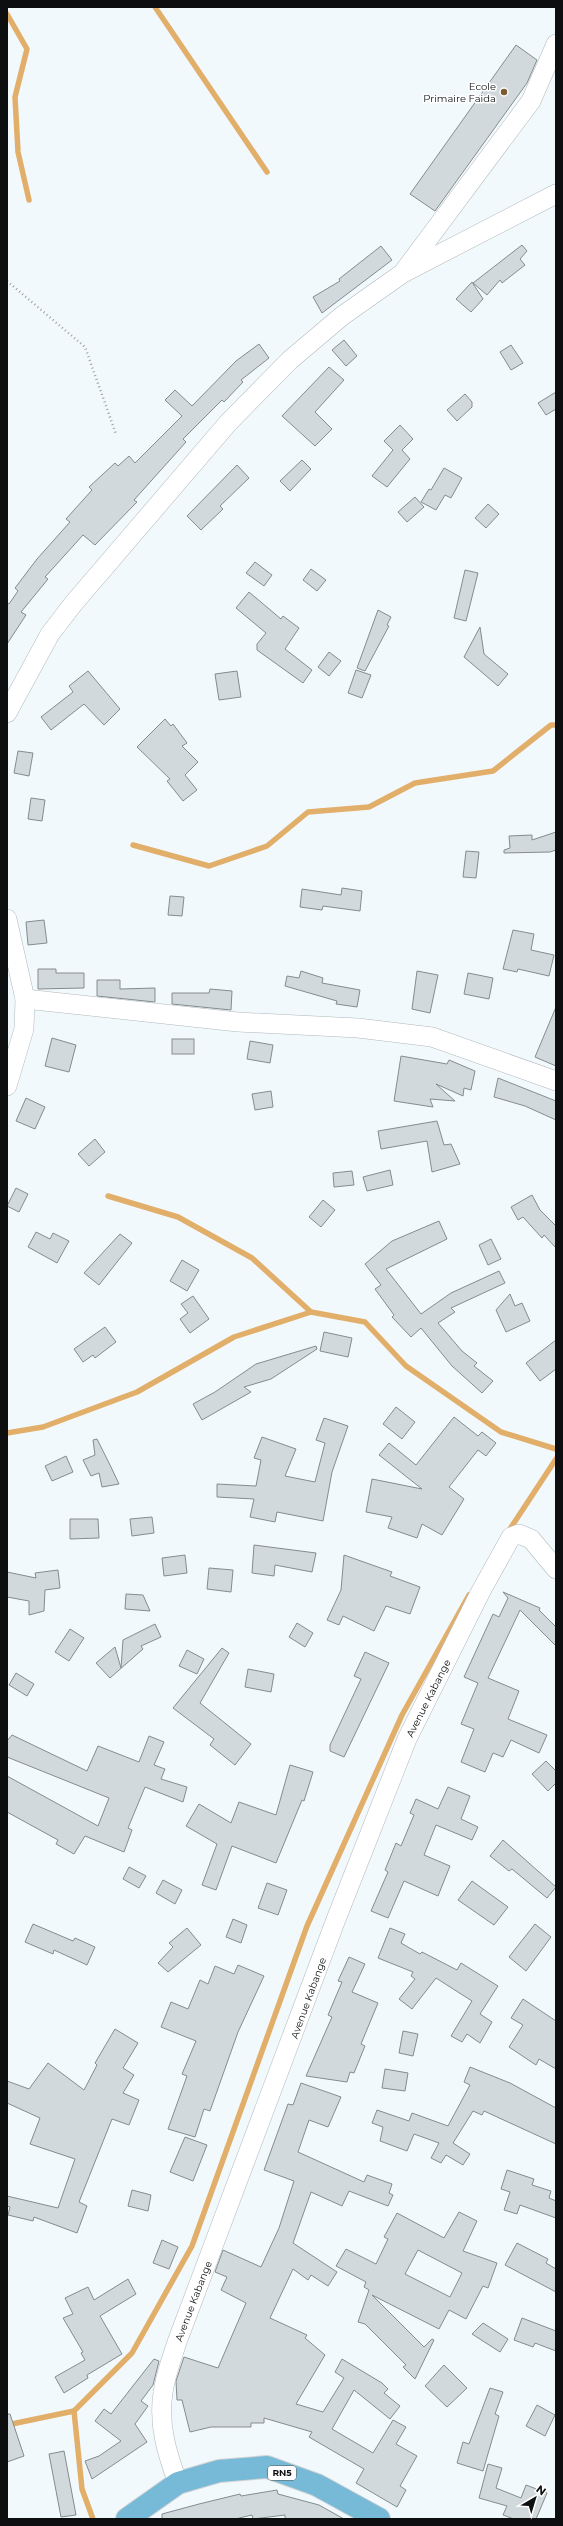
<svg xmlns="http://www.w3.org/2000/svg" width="563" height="2526" font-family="Montserrat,sans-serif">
<rect width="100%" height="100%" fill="#f2f9fd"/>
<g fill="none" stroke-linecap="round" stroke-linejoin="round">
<!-- stream -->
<g stroke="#e2af6a" stroke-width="5.5">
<polyline points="155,7 267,172"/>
<polyline points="7,14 27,49 15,97 18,152 29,200"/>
<polyline points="133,845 209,866 267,846 308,812 369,807 415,783 493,771 551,725 556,725"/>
<polyline points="108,1196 178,1217 252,1258 311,1312"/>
<polyline points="7,1433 43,1427 137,1392 234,1337 311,1312 365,1322 406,1366 501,1432 556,1449"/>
<polyline points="508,1532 556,1459"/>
<polyline points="74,2411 82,2489 93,2519"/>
<polyline points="7,2425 74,2411 132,2353 192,2246 307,1926 402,1715 469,1595"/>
</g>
</g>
<!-- building -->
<g fill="#d2d9dc" stroke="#858c8f" fill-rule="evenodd">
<polygon points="516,45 537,60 527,83 435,211 410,194"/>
<polygon points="522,245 527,251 520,259 525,265 502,283 500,280 487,295 473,283"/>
<polygon points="381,246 392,260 322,313 313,297 340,281 339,279"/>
<polygon points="472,282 483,299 471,312 456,299"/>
<polygon points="344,340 357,356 346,366 332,350"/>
<polygon points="259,344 269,358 241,380 243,382 224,402 222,400 183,439 186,442 134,500 137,502 95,545 83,535 45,577 48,579 21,612 26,615 7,644 7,603 9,604 18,591 15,588 37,559 70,522 66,519 92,490 89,487 115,463 118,466 129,456 135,463 182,416 165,400 175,390 192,406 236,361"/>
<polygon points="511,345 523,363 511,370 500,352"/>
<polygon points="329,367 344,380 315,412 332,429 315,446 282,416"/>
<polygon points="556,392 556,409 546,415 538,403"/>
<polygon points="465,394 472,402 472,407 457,421 447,410"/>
<polygon points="400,425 413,439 402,450 410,459 387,487 372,476 393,450 384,441"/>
<polygon points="302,460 311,469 290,491 280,481"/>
<polygon points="237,465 249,478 220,506 223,509 201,530 187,516"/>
<polygon points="444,468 462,478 451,498 445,495 436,510 421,502 429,489 431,490"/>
<polygon points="415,497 424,507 407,522 398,512"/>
<polygon points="488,504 499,514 486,528 475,518"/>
<polygon points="255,562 272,575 264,586 246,573"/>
<polygon points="311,569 326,580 317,591 303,580"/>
<polygon points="465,570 478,573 466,621 454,618"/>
<polygon points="249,592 281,619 283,616 299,628 285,649 312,670 303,683 257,650 257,644 266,633 236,608"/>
<polygon points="378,610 391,617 387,625 389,626 365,671 357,668"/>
<polygon points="480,627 484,654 508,674 498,686 464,657"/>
<polygon points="329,652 341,661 329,676 318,667"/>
<polygon points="356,670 371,675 362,698 348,693"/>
<polygon points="88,671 120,709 104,725 84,704 51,730 41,717 73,692 69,686"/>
<polygon points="237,671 241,697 219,700 215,674"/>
<polygon points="165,719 171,726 173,724 187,743 182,746 198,762 185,775 197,790 183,801 167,781 170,779 137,747"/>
<polygon points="18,751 33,753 29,776 14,773"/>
<polygon points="31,798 45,800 42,821 28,819"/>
<polygon points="556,832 556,850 550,852 504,853 504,850 510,848 509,836 532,835 532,840"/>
<polygon points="466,851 479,852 476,878 463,877"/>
<polygon points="342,888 362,891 360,911 323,906 322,910 300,907 302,889 341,895"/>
<polygon points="170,896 184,897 182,916 168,915"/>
<polygon points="44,920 47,943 28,945 26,922"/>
<polygon points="513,930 534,934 531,950 554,955 549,976 518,969 517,972 503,969"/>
<polygon points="38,969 56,969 56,973 84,973 84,988 38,989"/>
<polygon points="301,971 323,978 322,983 360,990 357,1007 336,1004 337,1001 285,986 287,976 299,978"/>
<polygon points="417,971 438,975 430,1013 412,1009"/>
<polygon points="468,973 493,978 489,999 464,994"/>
<polygon points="97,980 120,980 120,989 155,988 155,1002 97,996"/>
<polygon points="210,989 232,991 231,1010 172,1004 172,993 209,993"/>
<polygon points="556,1007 556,1066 535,1057"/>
<polygon points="52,1038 76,1045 69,1072 45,1066"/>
<rect x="172" y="1039" width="22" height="15"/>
<polygon points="250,1041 273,1045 270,1063 247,1059"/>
<polygon points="401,1056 447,1064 449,1060 475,1071 471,1090 464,1088 463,1096 436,1084 455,1101 430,1099 433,1107 394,1101"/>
<polygon points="498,1078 556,1101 556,1120 525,1106 494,1097"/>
<polygon points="271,1091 273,1107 255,1110 252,1094"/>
<polygon points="26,1098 45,1107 35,1129 16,1121"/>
<polygon points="437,1121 444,1145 451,1144 460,1164 432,1172 427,1141 381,1149 378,1131"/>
<polygon points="95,1139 105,1152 89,1166 78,1154"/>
<polygon points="390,1170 393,1185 367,1191 363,1177"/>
<polygon points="352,1171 354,1185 334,1187 333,1173"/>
<polygon points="16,1188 28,1194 19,1212 7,1206"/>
<polygon points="532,1195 540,1210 556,1226 556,1248 544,1235 542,1238 523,1217 518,1220 511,1207"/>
<polygon points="323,1200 335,1210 321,1227 309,1217"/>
<polygon points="439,1221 447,1239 386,1269 421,1314 451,1293 499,1271 505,1283 451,1308 455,1312 438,1323 462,1351 477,1363 474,1366 493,1381 482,1393 452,1366 421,1328 411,1337 392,1317 394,1315 375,1289 381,1285 365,1264 392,1241"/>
<polygon points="36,1232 50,1239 53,1233 69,1241 57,1263 28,1247"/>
<polygon points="120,1234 132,1243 99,1285 84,1273"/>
<polygon points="491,1239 501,1259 488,1265 479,1245"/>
<polygon points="182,1260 199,1270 187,1291 170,1281"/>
<polygon points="510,1294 515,1306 522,1303 530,1321 506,1332 496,1310"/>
<polygon points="193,1296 209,1319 190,1333 180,1319 188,1313 181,1304"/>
<polygon points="105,1327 116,1342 95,1358 93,1355 83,1362 74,1349"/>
<polygon points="324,1332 352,1338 348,1357 320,1351"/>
<polygon points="556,1340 556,1369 540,1381 526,1363"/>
<polygon points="316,1346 317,1349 271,1379 244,1387 251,1392 202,1420 193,1404 215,1392 256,1364"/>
<polygon points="396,1407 415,1422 402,1439 383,1424"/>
<polygon points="454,1417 478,1436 482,1432 496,1443 486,1456 478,1450 449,1487 464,1499 442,1535 422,1524 417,1538 388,1528 392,1517 366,1512 372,1479 422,1489 379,1455 389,1443 416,1465"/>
<polygon points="324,1418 348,1426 332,1472 323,1521 277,1512 275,1522 250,1517 254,1499 217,1497 217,1484 256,1486 261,1460 254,1458 262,1437 296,1449 285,1476 315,1482 325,1443 316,1440"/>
<polygon points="97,1439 111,1467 119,1484 102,1487 99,1473 91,1476 83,1460 95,1455 93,1440"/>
<polygon points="66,1456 73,1472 52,1481 45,1466"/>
<polygon points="152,1517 154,1533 132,1536 130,1519"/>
<polygon points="70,1519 98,1519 99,1538 70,1539"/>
<polygon points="254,1545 316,1553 312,1572 275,1565 274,1576 252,1573"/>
<polygon points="185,1555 187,1573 164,1576 162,1558"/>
<polygon points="344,1555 392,1572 390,1576 420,1587 410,1614 386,1606 374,1631 343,1616 339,1625 327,1620 341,1590"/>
<polygon points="209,1568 233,1570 231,1592 207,1589"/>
<polygon points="58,1570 60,1588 45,1590 44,1611 29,1615 29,1601 7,1597 7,1572 36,1578 35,1573"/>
<polygon points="503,1592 540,1608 539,1610 556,1627 556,1646 520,1610 488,1678 519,1691 508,1719 547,1735 539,1753 511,1740 503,1757 493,1753 485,1772 461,1762 474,1729 461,1724 478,1683 464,1677 493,1614 499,1617 508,1598"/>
<polygon points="126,1594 143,1595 150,1611 125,1609"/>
<polygon points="297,1623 313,1633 305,1647 289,1637"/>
<polygon points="155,1624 161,1637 141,1646 143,1649 110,1678 96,1663 115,1647 121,1668 123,1640"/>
<polygon points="70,1629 84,1638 69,1661 55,1652"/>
<polygon points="222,1648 229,1653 200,1703 251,1744 235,1765 210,1745 214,1739 173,1708"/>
<polygon points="187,1650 204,1659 197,1674 179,1666"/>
<polygon points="365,1652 389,1663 344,1757 330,1751 330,1745 361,1679 354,1676"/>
<polygon points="248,1669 274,1674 271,1692 245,1687"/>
<polygon points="16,1673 34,1684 27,1696 9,1685"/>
<polygon points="12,1735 87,1771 98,1746 139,1762 149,1736 164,1742 154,1765 165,1769 161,1779 187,1787 183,1802 145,1787 128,1828 132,1830 124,1852 85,1836 74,1854 56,1844 58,1840 7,1812 7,1776 98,1826 109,1798 7,1757 7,1741"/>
<polygon points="546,1761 556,1771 556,1783 548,1791 532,1774"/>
<polygon points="290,1765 313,1772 304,1801 302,1800 276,1863 232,1846 216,1890 202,1885 217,1844 186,1826 199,1804 231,1823 239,1802 276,1815"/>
<polygon points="448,1787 470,1796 461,1819 478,1827 472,1840 436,1825 424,1855 450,1866 438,1896 404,1881 388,1918 371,1911 388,1872 385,1870 396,1843 401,1846 414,1815 410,1813 416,1799 438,1809"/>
<polygon points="503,1840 556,1887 547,1898 512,1869 509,1871 490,1856"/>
<polygon points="129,1867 146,1876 139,1888 123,1879"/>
<polygon points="163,1880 182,1890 175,1904 156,1893"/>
<polygon points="472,1881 508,1907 494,1925 458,1900"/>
<polygon points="267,1883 287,1890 278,1915 258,1908"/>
<polygon points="233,1919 247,1925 241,1943 226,1937"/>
<polygon points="33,1924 73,1941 75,1938 95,1947 87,1965 54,1950 53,1954 25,1942"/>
<polygon points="535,1924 551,1937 526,1971 509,1957"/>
<polygon points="187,1928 201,1945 168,1972 158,1963 173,1947 169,1943"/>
<polygon points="390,1928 405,1934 401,1943 420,1954 422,1952 457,1970 461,1963 498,1986 480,2014 492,2022 480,2043 467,2034 462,2042 451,2036 472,2001 436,1978 412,2009 399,1999 415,1979 411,1976 413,1972 378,1958"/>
<polygon points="349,1957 365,1964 352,1992 378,2003 361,2044 365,2046 354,2073 350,2072 347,2082 306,2076 332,2017 328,2015 342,1982 338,1981"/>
<polygon points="238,1965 264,1976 238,2032 210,2111 204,2109 195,2137 168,2129 187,2076 182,2074 196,2041 161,2027 171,2002 188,2009 200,1980 208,1984 215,1966 234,1974"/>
<polygon points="523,1999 556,2021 556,2069 539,2059 536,2065 509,2047 523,2025 511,2018"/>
<polygon points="115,2029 138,2043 123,2068 134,2075 123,2093 139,2100 129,2125 112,2119 79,2202 87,2206 77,2233 34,2217 33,2221 8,2215 10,2207 7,2206 7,2196 58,2208 75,2159 30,2144 40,2118 7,2103 7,2081 29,2089 48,2063 84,2090 97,2065 95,2063"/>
<polygon points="403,2031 418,2034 413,2056 399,2053"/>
<polygon points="470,2067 510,2083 556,2108 556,2144 484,2111 482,2115 473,2111 453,2143 470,2154 463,2165 446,2155 441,2163 431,2158 439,2143 414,2134 407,2151 380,2141 383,2127 372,2123 377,2110 409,2121 412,2113 448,2126 470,2085 464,2082"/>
<polygon points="385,2069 408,2073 405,2091 382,2088"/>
<polygon points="301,2083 341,2097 328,2127 309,2120 298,2152 364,2182 367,2175 392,2184 389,2193 393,2195 388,2206 349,2191 342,2206 311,2192 293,2243 337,2272 328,2286 311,2275 308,2280 293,2269 270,2318 307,2335 305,2338 325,2355 296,2404 323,2412 344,2378 335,2372 342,2359 382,2383 388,2389 384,2393 400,2406 390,2419 354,2390 332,2429 373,2453 393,2420 406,2427 396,2444 417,2456 400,2486 406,2490 397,2507 356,2483 364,2469 309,2437 312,2432 264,2418 264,2423 251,2423 251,2427 211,2427 190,2432 182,2400 177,2400 176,2381 184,2357 218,2368 246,2303 221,2290 227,2277 215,2272 223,2250 261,2267 279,2228 294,2181 264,2170 288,2104 293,2105"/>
<polygon points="185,2137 207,2145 193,2181 170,2172"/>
<polygon points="507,2170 534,2179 532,2185 551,2191 549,2198 556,2201 556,2218 520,2205 517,2214 504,2210 510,2192 501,2189"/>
<polygon points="132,2190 151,2195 148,2211 128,2206"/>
<path d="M459,2212L477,2221L463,2251L497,2263L488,2288L483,2286L466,2319L449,2310L439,2329L372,2295L424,2347L432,2339L434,2340L415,2379L403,2367L406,2365L365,2324L358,2322L369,2290L364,2287L366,2282L336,2266L346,2249L376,2264L388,2239L384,2237L397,2213L444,2238ZM418,2250L462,2273L450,2297L405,2274Z"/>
<polygon points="162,2240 178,2247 169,2269 153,2263"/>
<polygon points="517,2243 548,2259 546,2263 556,2269 556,2292 505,2265"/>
<polygon points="128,2279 136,2294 100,2316 122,2354 87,2375 88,2378 64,2393 55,2377 85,2360 81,2353 83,2352 63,2318 73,2314 65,2298 88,2287 94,2300"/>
<polygon points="522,2318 556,2331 556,2351 535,2343 533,2347 514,2340"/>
<polygon points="483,2323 508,2339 500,2352 472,2334"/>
<polygon points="154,2359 159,2361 153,2385 141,2401 148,2406 135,2424 147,2442 92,2479 85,2461 99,2456 121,2441 95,2421 104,2409 111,2414"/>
<polygon points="444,2365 467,2388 447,2407 425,2386"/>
<polygon points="490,2388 503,2392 495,2414 499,2416 483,2471 457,2463 463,2442 469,2444"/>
<polygon points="537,2405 555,2415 545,2436 526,2426"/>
<polygon points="7,2414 10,2414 24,2456 7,2462"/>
<polygon points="64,2451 76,2515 61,2517 49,2454"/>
<polygon points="488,2464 502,2468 496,2488 521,2498 526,2485 547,2493 536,2519 514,2519 503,2515 507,2506 479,2498"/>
<polygon points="277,2490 278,2494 319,2505 344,2519 285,2519 285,2515 253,2519 252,2515 235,2519 162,2519 162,2514 199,2504 240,2494 241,2496"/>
</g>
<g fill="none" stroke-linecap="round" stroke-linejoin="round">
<!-- minor casing -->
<g stroke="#b1b8bb" stroke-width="20">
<g id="minor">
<polyline points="405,270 531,101 556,44"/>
<polyline points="7,713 50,634 73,604 228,423 290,360 342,316 403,273 556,194"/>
<polyline points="7,919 25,999 24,1029 7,1086"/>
<polyline points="25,999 238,1022 358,1028 432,1037 556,1081"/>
<path d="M178,2483C167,2454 158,2424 163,2393C165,2376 172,2358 177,2342L335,1922L407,1739L481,1591L511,1537L519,1534L531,1539L556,1569"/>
</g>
</g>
<!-- trunk casing -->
<g stroke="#d3d4d4" stroke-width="24">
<polyline id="trunk" points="127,2519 178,2483 219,2471 267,2467 317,2485 379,2519"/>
</g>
<!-- path -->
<polyline stroke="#9ca1a4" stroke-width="2.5" stroke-dasharray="1 3" stroke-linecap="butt" points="7,281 85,347 116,434"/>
<!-- minor -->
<use href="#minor" stroke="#fff" stroke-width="19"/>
<!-- trunk -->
<use href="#trunk" stroke="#76bad8" stroke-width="22"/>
</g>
<!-- markers -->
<circle fill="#7b5b30" stroke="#fff" stroke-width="1.5" cx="504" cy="92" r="4"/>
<g text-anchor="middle" stroke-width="3" stroke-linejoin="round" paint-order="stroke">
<!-- shield labels -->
<rect fill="#fff" stroke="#555657" stroke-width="1" x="268" y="2466" width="28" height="14" rx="3"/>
<g font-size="9" font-weight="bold" fill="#0c0e0f">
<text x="282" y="2476">RN5</text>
</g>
<!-- poi labels -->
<g font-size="10" fill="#0c0e0f" stroke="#fff" text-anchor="end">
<text x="496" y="90">Ecole<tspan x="496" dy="12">Primaire Faida</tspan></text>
</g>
<!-- street labels -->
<g font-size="10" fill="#0c0e0f" stroke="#fff">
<text transform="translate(428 1698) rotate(-63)" y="4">Avenue Kabange</text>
<text transform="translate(308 1998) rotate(-70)" y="4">Avenue Kabange</text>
<text transform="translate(193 2301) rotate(-69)" y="4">Avenue Kabange</text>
</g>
</g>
<!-- border -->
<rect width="563" height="2526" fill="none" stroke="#0c0e0f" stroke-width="16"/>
<!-- north arrow -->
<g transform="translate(535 2498) rotate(38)" stroke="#ffffff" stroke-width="3" paint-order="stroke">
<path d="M0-3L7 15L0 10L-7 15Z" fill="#0c0e0f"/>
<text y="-6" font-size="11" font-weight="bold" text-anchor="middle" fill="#0c0e0f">N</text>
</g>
</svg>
